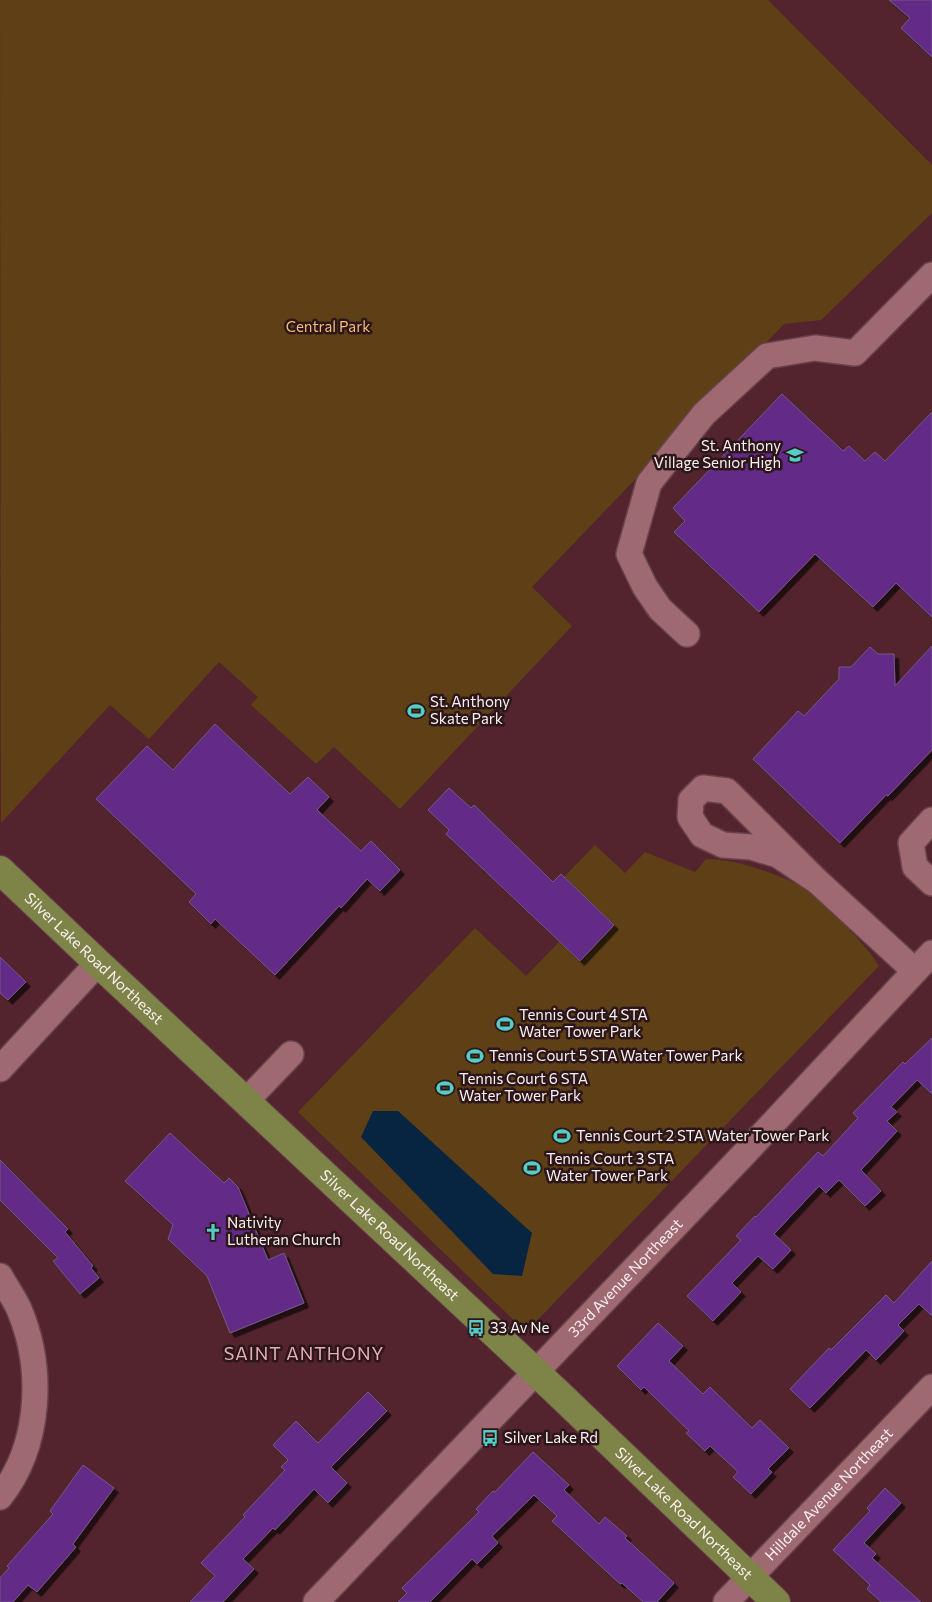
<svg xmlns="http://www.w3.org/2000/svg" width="932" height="1602" font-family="Commissioner,sans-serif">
<defs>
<filter id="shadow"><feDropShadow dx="4.5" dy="4.5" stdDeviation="0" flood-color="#0009"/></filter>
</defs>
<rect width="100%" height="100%" fill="#53242d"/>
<!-- green -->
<g fill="#5f3f15">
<polygon points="0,0 768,0 932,165 932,213 821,320 784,324 532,587 572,626 400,809 334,747 316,764 251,705 258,697 219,662 149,739 110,705 1,823"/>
<path d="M595,845L625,873L645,852L695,872L706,859C734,858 784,876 808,890C817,895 824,904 831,911C848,929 866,945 879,966L526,1332L298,1112L475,928L526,976L594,906L564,877Z"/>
</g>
<!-- water -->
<polygon fill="#072540" points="373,1111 398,1111 532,1233 522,1276 493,1274 361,1137"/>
<!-- building -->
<g fill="#642988" stroke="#725a84" filter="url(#shadow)">
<polygon points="889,0 932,0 932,57 901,28 910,18"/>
<polygon points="782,394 843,451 849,446 865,461 875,452 885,461 932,412 932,617 896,583 873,607 815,554 759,612 674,532 685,521 673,508"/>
<polygon points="932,646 932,750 888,796 886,795 840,843 753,759 798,711 804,716 839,679 839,667 851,667 870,647 878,654 894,654 895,686"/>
<polygon points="215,724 290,794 308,777 329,797 317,810 361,851 371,841 400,870 380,891 367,879 341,908 339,906 275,975 215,919 211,924 189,902 196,894 96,799 147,746 173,770"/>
<polygon points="449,788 471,808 474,805 553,882 561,874 614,925 580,961 446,834 449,830 428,810"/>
<polygon points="0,957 26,982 8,1000 0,993"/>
<polygon points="932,1038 932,1094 917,1080 891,1107 897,1112 887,1121 897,1131 861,1170 881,1191 865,1206 839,1180 826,1193 819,1186 774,1234 791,1250 773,1269 758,1256 732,1283 741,1292 713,1321 687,1296 741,1240 736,1236 755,1216 756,1217 818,1152 823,1156 858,1118 853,1113 903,1062 905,1064"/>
<polygon points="170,1133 224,1183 229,1178 238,1187 268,1260 284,1253 304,1303 230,1333 207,1276 168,1239 173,1225 125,1181"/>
<polygon points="0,1160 68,1229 65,1232 93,1266 91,1268 99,1278 80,1294 53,1261 58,1258 0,1200"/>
<polygon points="932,1261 932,1316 919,1304 898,1325 904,1331 876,1360 866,1350 810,1408 790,1389 829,1348 831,1350 886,1295 894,1303"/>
<polygon points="658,1323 683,1346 669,1361 703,1394 710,1387 752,1428 760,1420 789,1448 768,1469 772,1472 751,1494 733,1477 738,1472 710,1446 705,1451 686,1433 689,1431 644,1387 641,1390 617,1366"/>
<polygon points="368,1392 387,1411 331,1467 347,1483 328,1503 314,1489 275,1530 273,1528 243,1559 254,1569 223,1602 190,1602 215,1576 201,1563 245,1517 243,1515 285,1470 281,1467 288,1460 273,1445 296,1421 318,1443"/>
<polygon points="533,1452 569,1485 564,1490 599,1524 605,1517 627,1536 625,1538 674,1583 657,1602 643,1602 622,1583 620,1584 552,1521 557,1516 534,1495 492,1536 498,1543 477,1564 472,1559 430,1602 398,1602 407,1593 402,1588 479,1512 476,1509 493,1491 495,1492"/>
<polygon points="83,1465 114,1488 73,1544 76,1547 37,1592 28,1585 13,1602 0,1602 0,1578 9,1568 7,1566 53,1514 50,1511"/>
<polygon points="885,1488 901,1503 864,1543 876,1554 872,1558 921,1602 881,1602 867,1589 870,1585 833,1550 870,1511 867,1508"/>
</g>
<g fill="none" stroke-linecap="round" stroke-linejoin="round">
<!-- minor casing -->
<g stroke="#66424a" stroke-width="28">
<g id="minor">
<polyline points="687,634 660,609 645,587 629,554 649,483 704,414 767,356 815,348 855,353 932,275"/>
<polyline points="932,820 911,843 915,867 932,883"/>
<polyline points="817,881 727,791 703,788 691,800 690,817 702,835 723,845 751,847 778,855 817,881 915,971"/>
<polyline points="0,1069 98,963"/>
<polyline points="246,1101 291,1054"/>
<path d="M0,1276C6,1287 14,1298 19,1309C44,1368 41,1445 0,1497"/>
<path id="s1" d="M316,1602L746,1152L932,953"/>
<path id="s2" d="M726,1602L932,1387"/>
</g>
</g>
<!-- major casing -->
<g stroke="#66424a" stroke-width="30">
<g id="major">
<path id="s3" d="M0,870L98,963L557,1392L776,1602"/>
</g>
</g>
<!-- minor -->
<use href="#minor" stroke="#9e6970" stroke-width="25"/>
<!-- major -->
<use href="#major" stroke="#7e8348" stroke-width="28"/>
</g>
<!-- icons -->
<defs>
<g id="school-bare" transform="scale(1.35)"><path d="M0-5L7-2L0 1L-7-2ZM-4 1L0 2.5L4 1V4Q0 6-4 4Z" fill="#54cdc7" stroke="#2b1619" stroke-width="2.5" paint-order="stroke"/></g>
<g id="stadium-bare" transform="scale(1.35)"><path d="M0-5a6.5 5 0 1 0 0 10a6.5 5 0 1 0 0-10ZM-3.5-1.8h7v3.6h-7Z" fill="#54cdc7" stroke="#2b1619" stroke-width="2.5" paint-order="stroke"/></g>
<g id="church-bare" transform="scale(1.35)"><path d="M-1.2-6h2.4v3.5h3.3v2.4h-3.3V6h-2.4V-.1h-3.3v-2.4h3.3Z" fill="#54cdc7" stroke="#2b1619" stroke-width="2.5" paint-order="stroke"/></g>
<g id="bus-bare" transform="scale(1.35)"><path d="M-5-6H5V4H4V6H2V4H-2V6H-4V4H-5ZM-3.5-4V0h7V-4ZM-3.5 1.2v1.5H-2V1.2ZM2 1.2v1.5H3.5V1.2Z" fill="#54cdc7" stroke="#2b1619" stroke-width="2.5" paint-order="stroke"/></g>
</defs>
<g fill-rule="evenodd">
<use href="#school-bare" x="795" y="455"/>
<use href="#stadium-bare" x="416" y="711"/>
<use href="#stadium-bare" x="505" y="1024"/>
<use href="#stadium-bare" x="475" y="1056"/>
<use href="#stadium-bare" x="445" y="1088"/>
<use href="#stadium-bare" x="562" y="1136"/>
<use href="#stadium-bare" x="532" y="1168"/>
<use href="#church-bare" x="213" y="1232"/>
<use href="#bus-bare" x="476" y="1328"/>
<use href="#bus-bare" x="490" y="1438"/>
</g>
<g text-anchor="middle" stroke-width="5" stroke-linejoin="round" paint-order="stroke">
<!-- park labels -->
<g font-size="15" fill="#f8bd78" stroke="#2b1619">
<text x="328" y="332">Central Park</text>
</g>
<!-- poi labels -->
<g font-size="15" fill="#fdf0f2" stroke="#2b1619" text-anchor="start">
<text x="781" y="451" text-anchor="end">St. Anthony<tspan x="781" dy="17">Village Senior High</tspan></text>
<text x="430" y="707">St. Anthony<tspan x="430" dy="17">Skate Park</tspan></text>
<text x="519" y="1020">Tennis Court 4 STA<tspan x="519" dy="17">Water Tower Park</tspan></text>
<text x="489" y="1061">Tennis Court 5 STA Water Tower Park</text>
<text x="459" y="1084">Tennis Court 6 STA<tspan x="459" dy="17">Water Tower Park</tspan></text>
<text x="576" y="1141">Tennis Court 2 STA Water Tower Park</text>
<text x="546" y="1164">Tennis Court 3 STA<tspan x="546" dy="17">Water Tower Park</tspan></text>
<text x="227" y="1228">Nativity<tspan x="227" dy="17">Lutheran Church</tspan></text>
<text x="490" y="1333">33 Av Ne</text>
<text x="504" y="1443">Silver Lake Rd</text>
</g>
<!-- street labels -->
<g font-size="15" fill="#fdf0f2" stroke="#2b1619">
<text dy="5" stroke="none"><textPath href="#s3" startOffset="129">Silver Lake Road Northeast</textPath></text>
<text dy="5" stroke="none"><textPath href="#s3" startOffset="534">Silver Lake Road Northeast</textPath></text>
<text dy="5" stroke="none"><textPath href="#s1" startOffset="448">33rd Avenue Northeast</textPath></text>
<text dy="5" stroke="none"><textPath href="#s2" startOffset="149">Hilldale Avenue Northeast</textPath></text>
<text dy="5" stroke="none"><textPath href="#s3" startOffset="939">Silver Lake Road Northeast</textPath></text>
</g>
<!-- quarter labels -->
<g font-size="18" letter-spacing="1" fill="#e6acb4" stroke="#2b1619">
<text x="304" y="1360">SAINT ANTHONY</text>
</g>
</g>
</svg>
